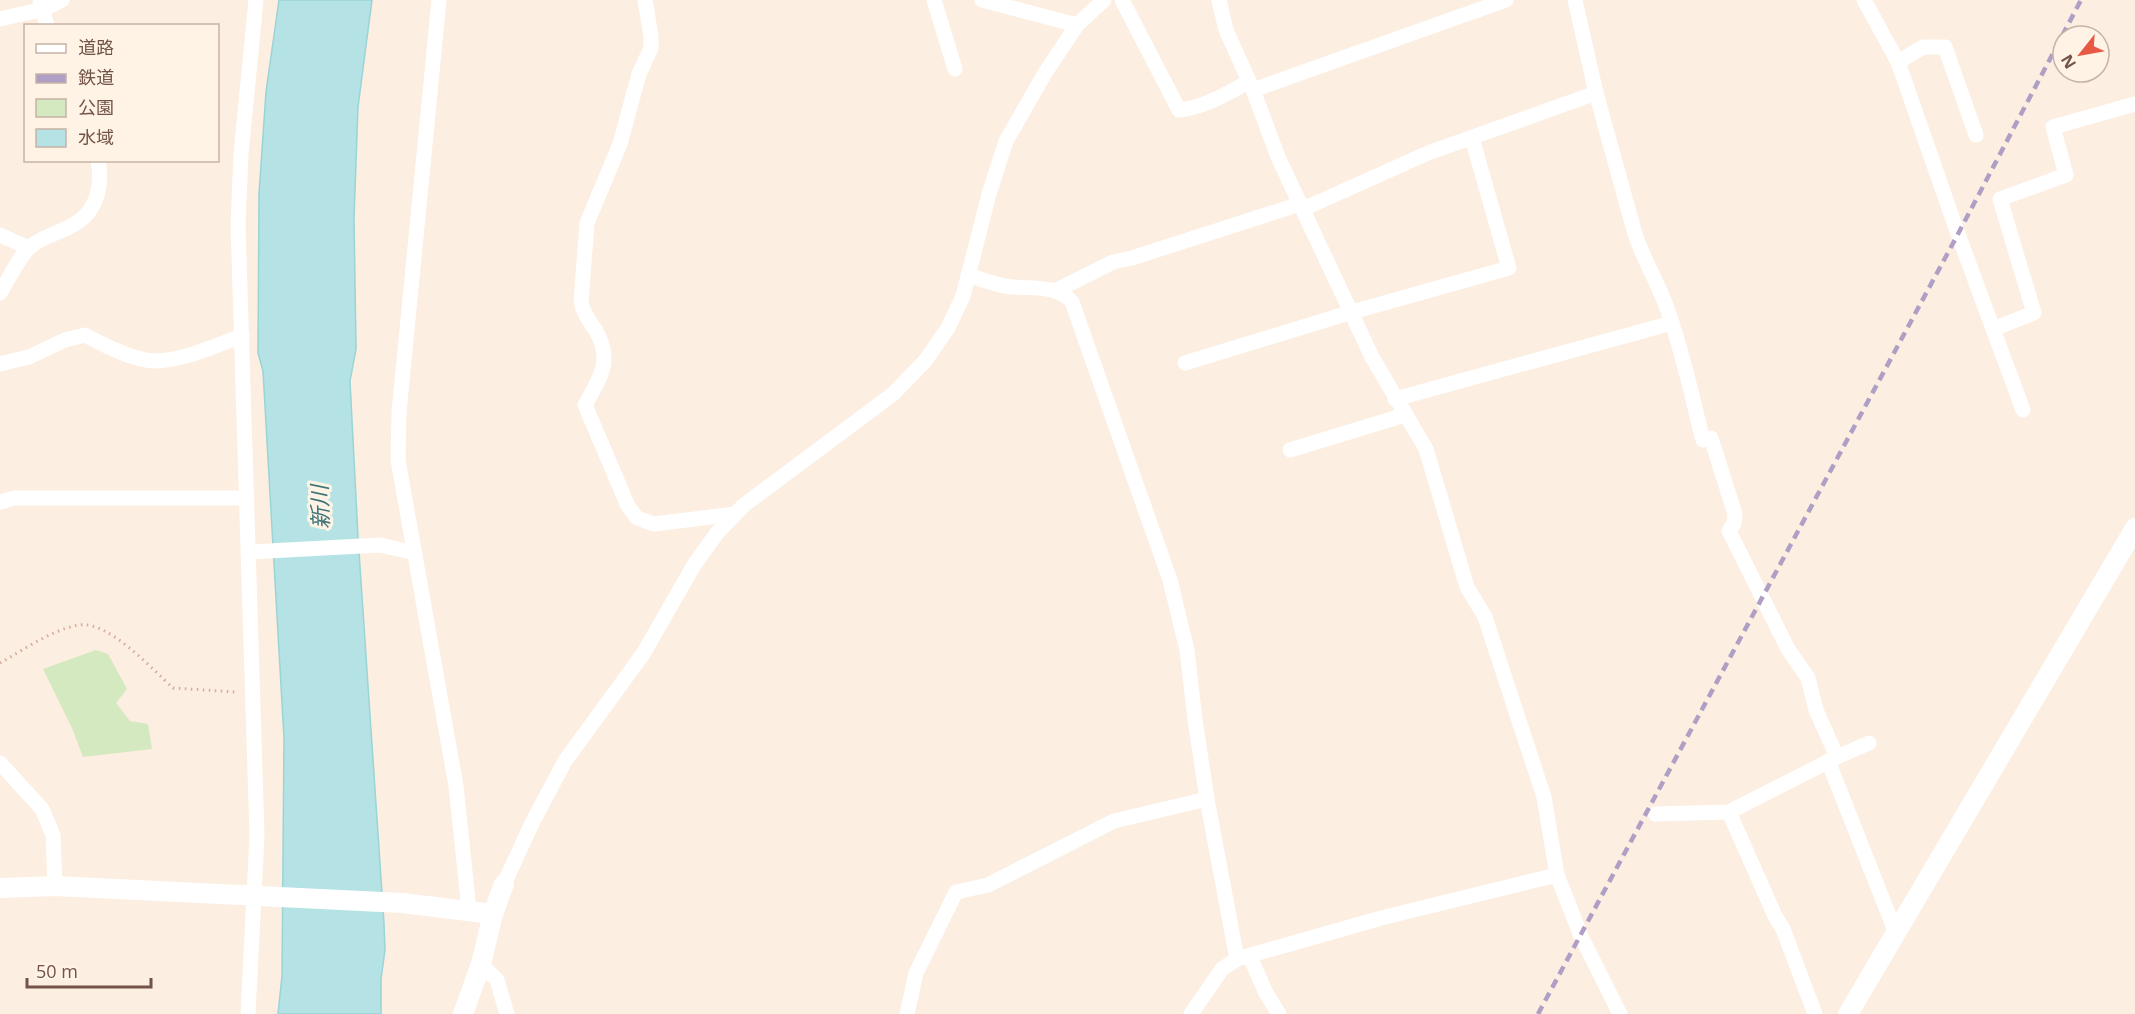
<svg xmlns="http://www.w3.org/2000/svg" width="2135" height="1014" font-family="'Open Sans','Noto Sans JP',sans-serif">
<rect width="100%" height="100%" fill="#fceee0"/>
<!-- green -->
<polygon fill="#d4e9bf" points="96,650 108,654 127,689 116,703 130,721 148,724 152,749 83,757 72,728 43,669"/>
<!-- water -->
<polygon fill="#b5e3e5" stroke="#9bd3d7" stroke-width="1.5" points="279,0 372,0 358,107 354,218 356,349 350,381 358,537 384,923 385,950 381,979 381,1014 278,1014 282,976 284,738 263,371 258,353 259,194 266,92"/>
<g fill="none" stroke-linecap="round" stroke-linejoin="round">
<!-- path -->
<path stroke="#d6ac9b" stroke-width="3" stroke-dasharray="1.5 4.5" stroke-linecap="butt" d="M0,663C25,649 51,630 79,625C108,620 153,670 173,688L236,692"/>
<!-- minor -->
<g stroke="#fff" stroke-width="15">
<polyline points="40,0 47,26"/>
<polyline points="439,0 399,412 398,460 456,786 469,910"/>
<path d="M645,0L651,36V48L639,74L620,144L587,223L581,302C583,313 590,322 596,331C613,361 600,378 585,405L628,506L637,518L654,524L735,514"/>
<polyline points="934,0 955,69"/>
<polyline points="982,0 1077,25"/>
<path d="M1122,0L1179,110C1204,108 1227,93 1249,82"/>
<polyline points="1219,0 1226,30 1253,90 1278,157 1372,357 1426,449 1467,587 1485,617 1544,797 1557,875 1581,936 1620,1014"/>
<path d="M1575,0L1596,93L1635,234C1644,261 1659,284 1668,311C1683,353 1692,397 1703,440L1711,438L1735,514L1734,523L1729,531L1788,649L1808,678L1816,710L1837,757"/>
<polyline points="1864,0 1898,62 1958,234 2023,410"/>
<polyline points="0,19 44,9 62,0"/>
<polyline points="1898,62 1923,47 1945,47 1976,135"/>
<polyline points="1253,90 1506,0"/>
<polyline points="1303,209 1428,153 1596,93"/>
<polyline points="0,235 29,248"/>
<path d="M968,275C980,279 993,284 1005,286C1028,290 1056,283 1072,302L1170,580L1187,650L1195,720L1207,799L1237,959"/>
<polyline points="1057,290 1113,262 1132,258 1300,204"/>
<path d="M0,293C8,280 20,255 31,246C44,236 59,233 73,225C97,212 103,186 98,160"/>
<polyline points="1993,329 2034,313 2000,199 2066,175 2053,127 2135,104"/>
<polyline points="1185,363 1352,312 1509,268 1472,138"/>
<path d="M0,364L29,357L65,340L85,335C104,345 134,361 156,361C185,360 215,346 242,336"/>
<polyline points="1395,399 1672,323"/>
<polyline points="1290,450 1405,415"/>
<polyline points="0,502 14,498 246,498"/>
<polyline points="248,552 380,545 415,553"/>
<polyline points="1828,761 1896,933"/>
<polyline points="0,763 42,809 53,835 55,886"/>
<polyline points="1729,812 1775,916 1783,929 1815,1014"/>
<polyline points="1655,814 1729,812 1837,757 1869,743"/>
<polyline points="504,884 533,821 565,761 643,654 694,565 717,533 744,505 893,394 925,361 948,328 963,296 989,194 1006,141 1045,73 1077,25 1104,0"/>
<polyline points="1250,957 1266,993 1279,1014"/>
<polyline points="481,964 497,980 507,1014"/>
<polyline points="248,1014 257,836 238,225 241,154 256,0"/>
<polyline points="907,1014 916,973 956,892 988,885 1114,821 1207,799"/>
<polyline points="1191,1014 1222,969 1237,959 1385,917 1557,875"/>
</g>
<!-- tertiary -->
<g stroke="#fff" stroke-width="20">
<polyline points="0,888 55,886 402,903 493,914"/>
<polyline points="463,1014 481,964 493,914 504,884"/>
<polyline points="1848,1014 2135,528"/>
</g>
<!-- rail -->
<polyline stroke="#b09fc4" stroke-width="4.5" stroke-dasharray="9 6" stroke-linecap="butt" points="1538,1014 1958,234 2081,0"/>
</g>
<g text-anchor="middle" stroke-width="6" stroke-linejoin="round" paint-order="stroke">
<!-- water labels -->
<g font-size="22" font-style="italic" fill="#3c7478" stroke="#fff3e6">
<text transform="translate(320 507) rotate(-92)" y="8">新川</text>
</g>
</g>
<!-- legend -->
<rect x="24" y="24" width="195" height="138" fill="#fff3e6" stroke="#c7b3a6" stroke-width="1.5"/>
<rect x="36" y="44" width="30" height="9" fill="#ffffff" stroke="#c7b3a6" stroke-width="1.5"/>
<text x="78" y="54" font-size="18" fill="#735347">道路</text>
<rect x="36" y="74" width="30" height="9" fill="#b09fc4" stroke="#c7b3a6" stroke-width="1.5"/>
<text x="78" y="84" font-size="18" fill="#735347">鉄道</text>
<rect x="36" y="99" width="30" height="18" fill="#d4e9bf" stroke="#c7b3a6" stroke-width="1.5"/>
<text x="78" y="114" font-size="18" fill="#735347">公園</text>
<rect x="36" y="129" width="30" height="18" fill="#b5e3e5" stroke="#c7b3a6" stroke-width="1.5"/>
<text x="78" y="144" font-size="18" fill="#735347">水域</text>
<!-- north arrow -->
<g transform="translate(2081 54) rotate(239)"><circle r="28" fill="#fff3e6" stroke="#c7b3a6" stroke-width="1.5"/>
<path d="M0-4.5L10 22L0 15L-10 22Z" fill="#e85943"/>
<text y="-9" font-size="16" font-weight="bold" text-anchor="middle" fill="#735347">N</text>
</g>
<!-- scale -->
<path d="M27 978v9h124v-9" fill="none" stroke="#735347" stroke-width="3"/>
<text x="36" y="978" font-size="18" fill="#735347" stroke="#fff3e6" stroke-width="4.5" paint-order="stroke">50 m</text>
</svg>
